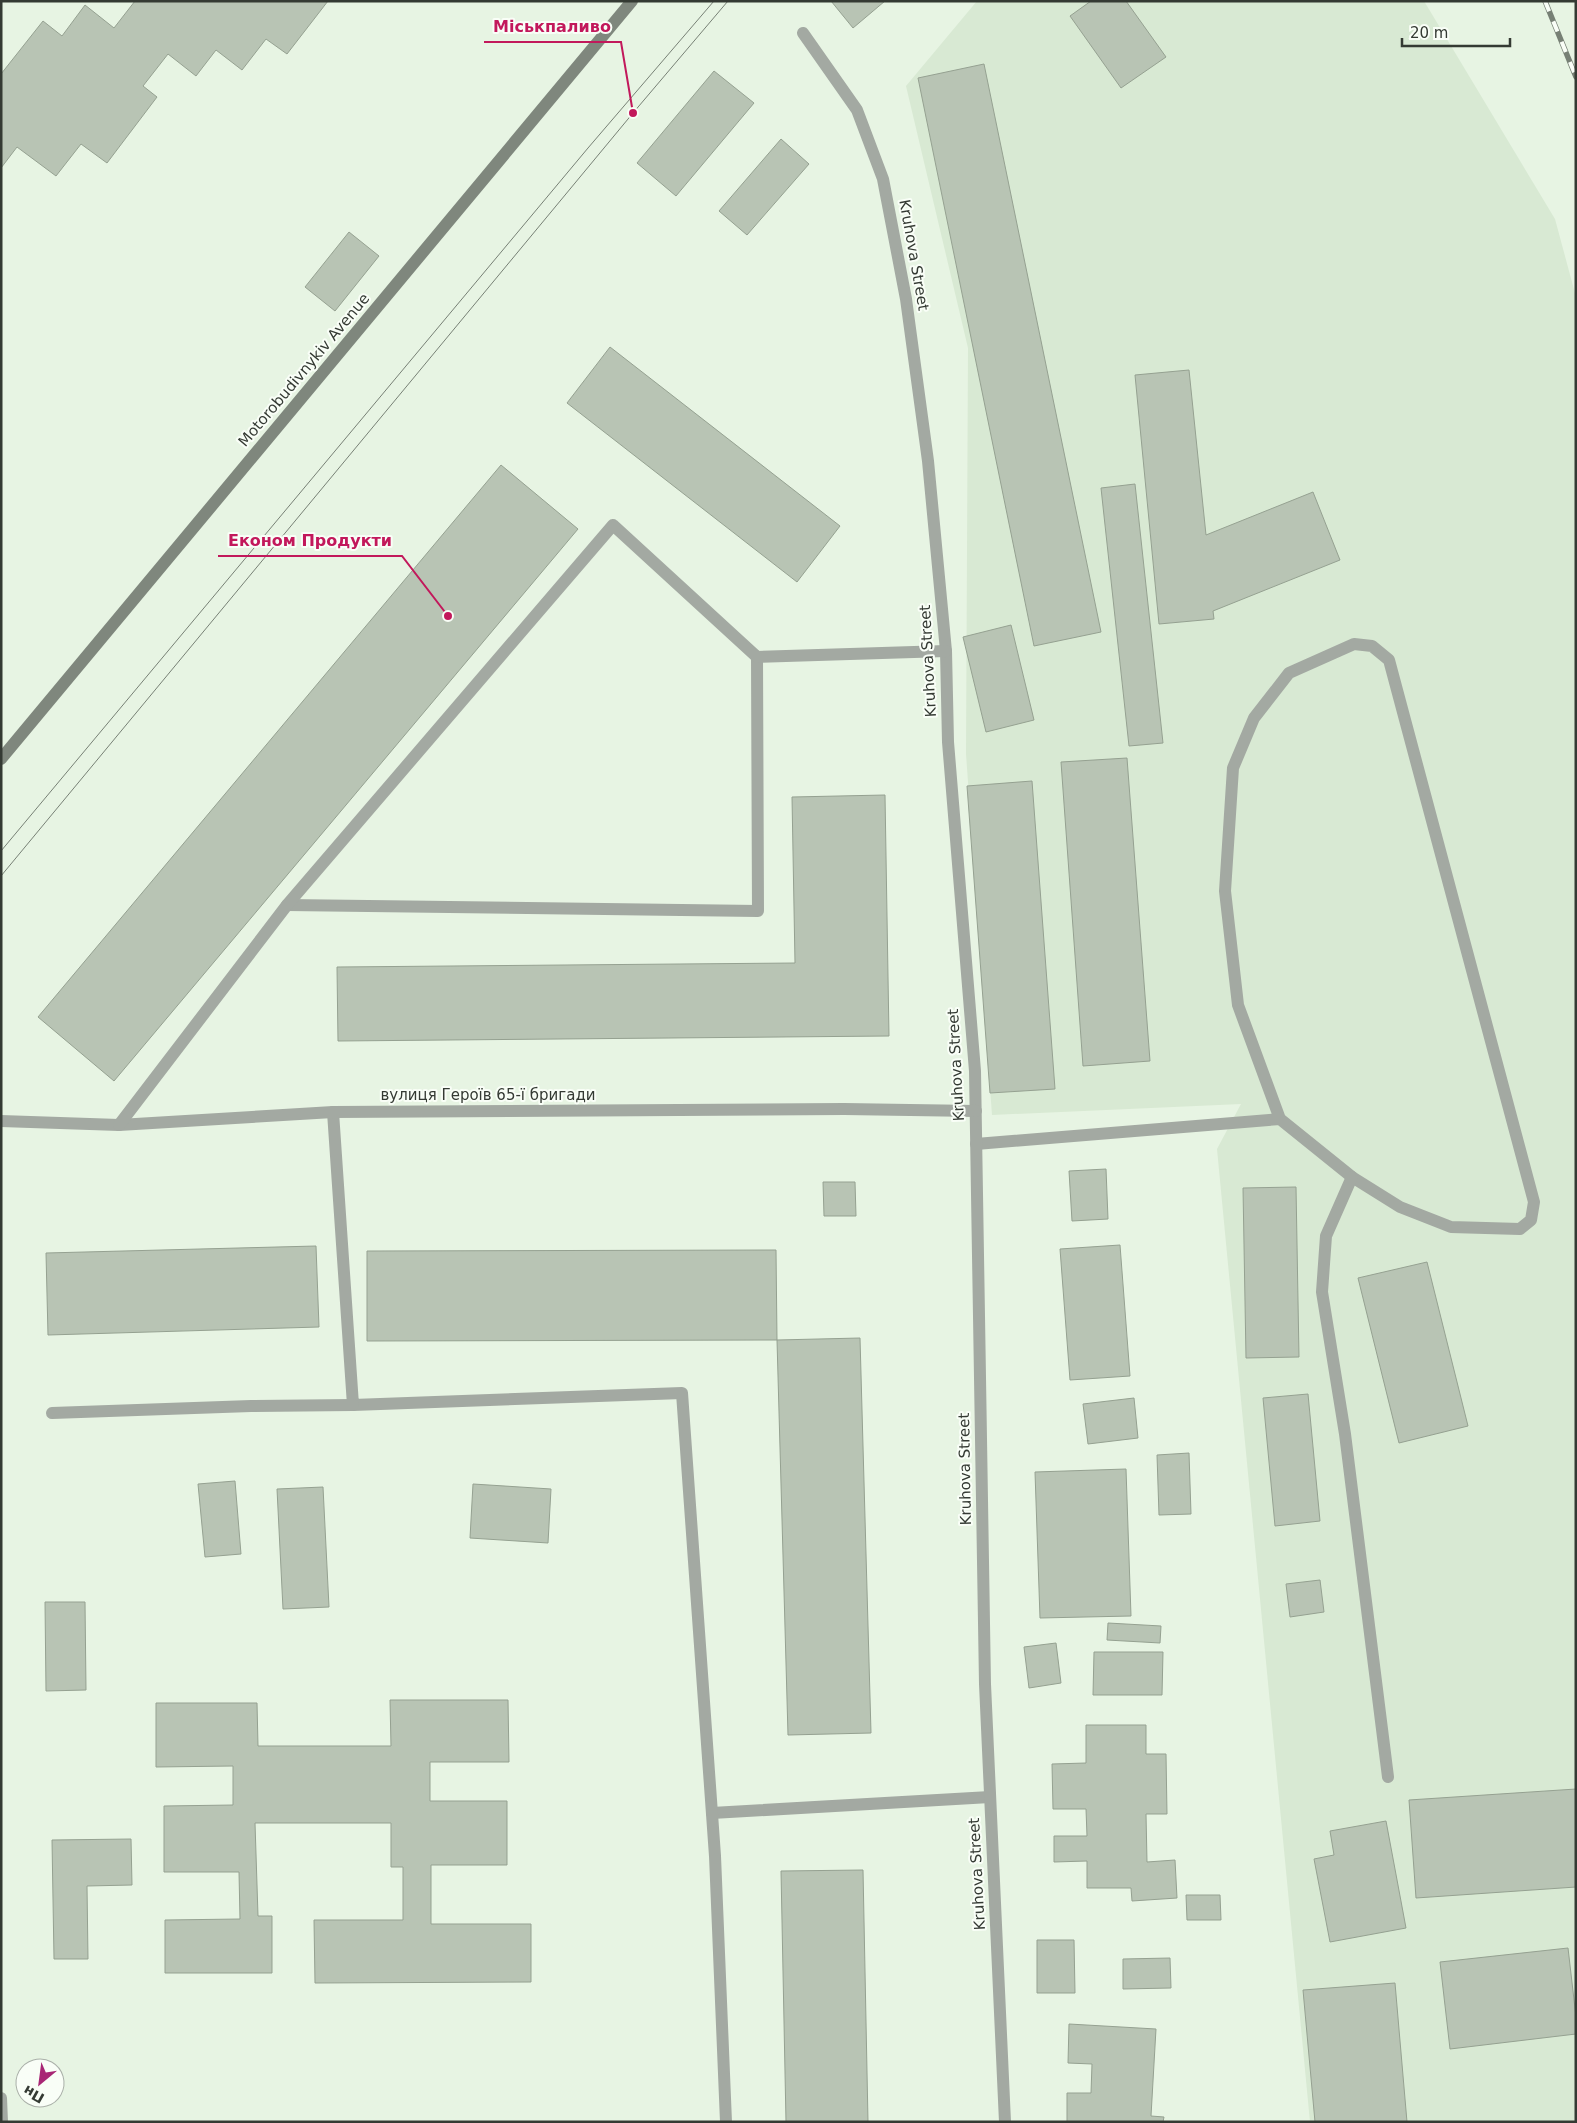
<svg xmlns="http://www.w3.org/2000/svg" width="1577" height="2123" font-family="'DejaVu Sans',sans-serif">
<rect width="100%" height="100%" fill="#e7f4e3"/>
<!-- built -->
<polygon fill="#d8e9d3" points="977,1 1424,1 1555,219 1576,297 1576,2122 1310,2122 1217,1149 1241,1104 992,1115 966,754 968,348 906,86"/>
<!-- building -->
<g fill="#b8c4b4" stroke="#95a191">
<polygon points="135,1 328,1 287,54 266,39 242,70 216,50 196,76 168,54 143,86 157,97 107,163 81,144 56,176 17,147 1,168 1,74 43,21 62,36 85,5 114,28"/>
<polygon points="831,1 885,1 853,28"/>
<polygon points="1091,1 1126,1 1166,57 1121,88 1070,16"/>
<polygon points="984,64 1101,632 1034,646 918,78"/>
<polygon points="714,71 754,103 676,196 637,163"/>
<polygon points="781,139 809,164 747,235 719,211"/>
<polygon points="349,232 379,256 335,311 305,287"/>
<polygon points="610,347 840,526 797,582 567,403"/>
<polygon points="1189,370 1206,535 1313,492 1340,560 1213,611 1214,619 1159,624 1135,375"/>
<polygon points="501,465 578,529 114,1081 38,1017"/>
<polygon points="1135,484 1163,743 1129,746 1101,488"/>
<polygon points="1011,625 1034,720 986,732 963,637"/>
<polygon points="1127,758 1150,1061 1083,1066 1061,762"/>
<polygon points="1032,781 1055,1089 990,1093 967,786"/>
<polygon points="885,795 889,1036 338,1041 337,967 795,963 792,797"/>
<polygon points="1106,1169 1108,1219 1072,1221 1069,1171"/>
<polygon points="823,1182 855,1182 856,1216 824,1216"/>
<polygon points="1296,1187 1299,1357 1246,1358 1243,1188"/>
<polygon points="1120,1245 1130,1376 1070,1380 1060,1249"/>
<polygon points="316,1246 319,1327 48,1335 46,1253"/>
<polygon points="776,1250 777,1340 367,1341 367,1251"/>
<polygon points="1427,1262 1468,1426 1399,1443 1358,1278"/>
<polygon points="860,1338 871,1733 788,1735 777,1340"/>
<polygon points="1308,1394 1320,1521 1275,1526 1263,1398"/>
<polygon points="1134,1398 1138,1438 1088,1444 1083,1404"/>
<polygon points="1189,1453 1191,1514 1159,1515 1157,1455"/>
<polygon points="1126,1469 1131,1616 1040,1618 1035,1472"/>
<polygon points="235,1481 241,1554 205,1557 198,1484"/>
<polygon points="473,1484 551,1489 548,1543 470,1538"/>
<polygon points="323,1487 329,1607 283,1609 277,1489"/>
<polygon points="1320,1580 1324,1612 1290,1617 1286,1584"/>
<polygon points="45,1602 85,1602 86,1690 46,1691"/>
<polygon points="1108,1623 1161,1626 1160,1643 1107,1640"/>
<polygon points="1056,1643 1061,1683 1029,1688 1024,1647"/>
<polygon points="1094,1652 1163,1652 1162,1695 1093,1695"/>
<polygon points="390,1700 508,1700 509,1762 430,1762 430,1801 507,1801 507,1865 431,1865 431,1924 531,1924 531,1982 315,1983 314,1920 403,1920 403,1867 391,1867 391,1823 255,1823 258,1916 272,1916 272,1973 165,1973 165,1920 240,1919 239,1872 164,1872 164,1806 233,1805 233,1766 156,1767 156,1703 257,1703 258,1746 391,1746"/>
<polygon points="1086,1725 1146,1725 1146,1754 1166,1754 1167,1814 1146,1814 1147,1862 1175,1860 1177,1898 1132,1901 1131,1888 1087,1888 1087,1861 1054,1862 1054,1836 1087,1836 1086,1809 1053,1809 1052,1764 1086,1763"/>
<polygon points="1576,1789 1576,1887 1416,1898 1409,1800"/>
<polygon points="1386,1821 1406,1928 1330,1942 1314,1859 1334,1855 1330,1831"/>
<polygon points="131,1839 132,1885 87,1886 88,1959 54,1959 52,1840"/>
<polygon points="863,1870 868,2122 786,2122 781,1871"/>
<polygon points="1186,1895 1220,1895 1221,1920 1187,1920"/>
<polygon points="1037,1940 1074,1940 1075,1993 1037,1993"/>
<polygon points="1568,1948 1576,2017 1576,2034 1450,2049 1440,1962"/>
<polygon points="1170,1958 1171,1988 1123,1989 1123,1959"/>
<polygon points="1395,1983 1407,2122 1315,2122 1303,1990"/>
<polygon points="1069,2024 1156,2029 1151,2116 1164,2117 1163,2122 1067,2122 1067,2093 1091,2093 1092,2064 1068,2063"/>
</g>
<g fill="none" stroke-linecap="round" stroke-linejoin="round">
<!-- lane -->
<g stroke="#a3a9a2" stroke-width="12">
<polyline points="976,1144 1280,1119 1238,1005 1225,891 1233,768 1254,718 1289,673 1354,644 1372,646 1389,660 1534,1202 1531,1220 1520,1229 1451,1227 1400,1207 1352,1177 1280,1119"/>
<polyline points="1352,1177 1326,1236 1322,1292 1345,1434 1388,1777"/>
<polyline points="712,1813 990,1797"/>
</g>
<!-- street -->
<g stroke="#a3a9a2" stroke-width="12">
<polyline points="803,33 857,110 883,179 906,299 928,461 946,651 948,742 975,1071 985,1684 1005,2122"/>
<polyline points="287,905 758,911 757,657"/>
<polyline points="333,1112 353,1405 682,1393 715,1856 726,2122"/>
<polyline points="1,1121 119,1125 333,1112 844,1109 976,1111"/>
<polyline points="119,1125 287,905 613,525 757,657 946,651"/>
<polyline points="52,1413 251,1406 353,1405"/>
<polyline points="1,2098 2,2122"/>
</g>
<!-- secondary -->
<polyline stroke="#7f877d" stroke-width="12" points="1,759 632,1"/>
<!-- tram -->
<g stroke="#778075" stroke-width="1">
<polyline points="1,851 588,148 714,1"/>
<polyline points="1,876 633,113 728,1"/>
</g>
<!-- rail casing -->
<g stroke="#778075" stroke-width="5.5">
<polyline id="rail" points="1545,1 1576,77"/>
</g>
<!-- rail -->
<use href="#rail" stroke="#f9fef7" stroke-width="4" stroke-dasharray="11" stroke-linecap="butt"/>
</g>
<g text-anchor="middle" stroke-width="4" stroke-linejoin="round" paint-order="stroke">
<!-- street labels -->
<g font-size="15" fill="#343a33" stroke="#f9fef7">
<text transform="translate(914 255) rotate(80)" y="5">Kruhova Street</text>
<text transform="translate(304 370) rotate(-50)" y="5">Motorobudivnykiv Avenue</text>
<text transform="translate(928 661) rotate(-93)" y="5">Kruhova Street</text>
<text transform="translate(956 1065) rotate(-93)" y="5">Kruhova Street</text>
<text x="488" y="1100">вулиця Героїв 65-ї бригади</text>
<text transform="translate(965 1469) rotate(-91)" y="5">Kruhova Street</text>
<text transform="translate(977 1874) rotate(-93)" y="5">Kruhova Street</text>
</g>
</g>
<!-- callouts -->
<path fill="none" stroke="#c2185b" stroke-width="2" d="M633 113L621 42H484M448 616L402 556H218"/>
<g fill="#c2185b" stroke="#f9fef7" stroke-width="2">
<circle cx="633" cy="113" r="5"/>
<circle cx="448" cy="616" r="5"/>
</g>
<g font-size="16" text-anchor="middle" font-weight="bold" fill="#c2185b" stroke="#f9fef7" stroke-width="4" stroke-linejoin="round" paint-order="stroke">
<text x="552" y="32">Міськпаливо</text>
<text x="310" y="546">Економ Продукти</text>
</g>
<!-- border -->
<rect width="1577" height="2123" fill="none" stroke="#343a33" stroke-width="5"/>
<!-- north arrow -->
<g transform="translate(40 2083) rotate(209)"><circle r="24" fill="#f9fef7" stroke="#aab0a9"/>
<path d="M0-4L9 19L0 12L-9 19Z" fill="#a82775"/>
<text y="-8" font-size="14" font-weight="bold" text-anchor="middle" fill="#343a33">Пн</text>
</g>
<!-- scale -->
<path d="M1402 38v8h108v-8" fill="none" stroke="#343a33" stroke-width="2.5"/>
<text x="1410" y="38" font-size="15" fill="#343a33" stroke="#f9fef7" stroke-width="4" paint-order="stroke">20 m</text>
</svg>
